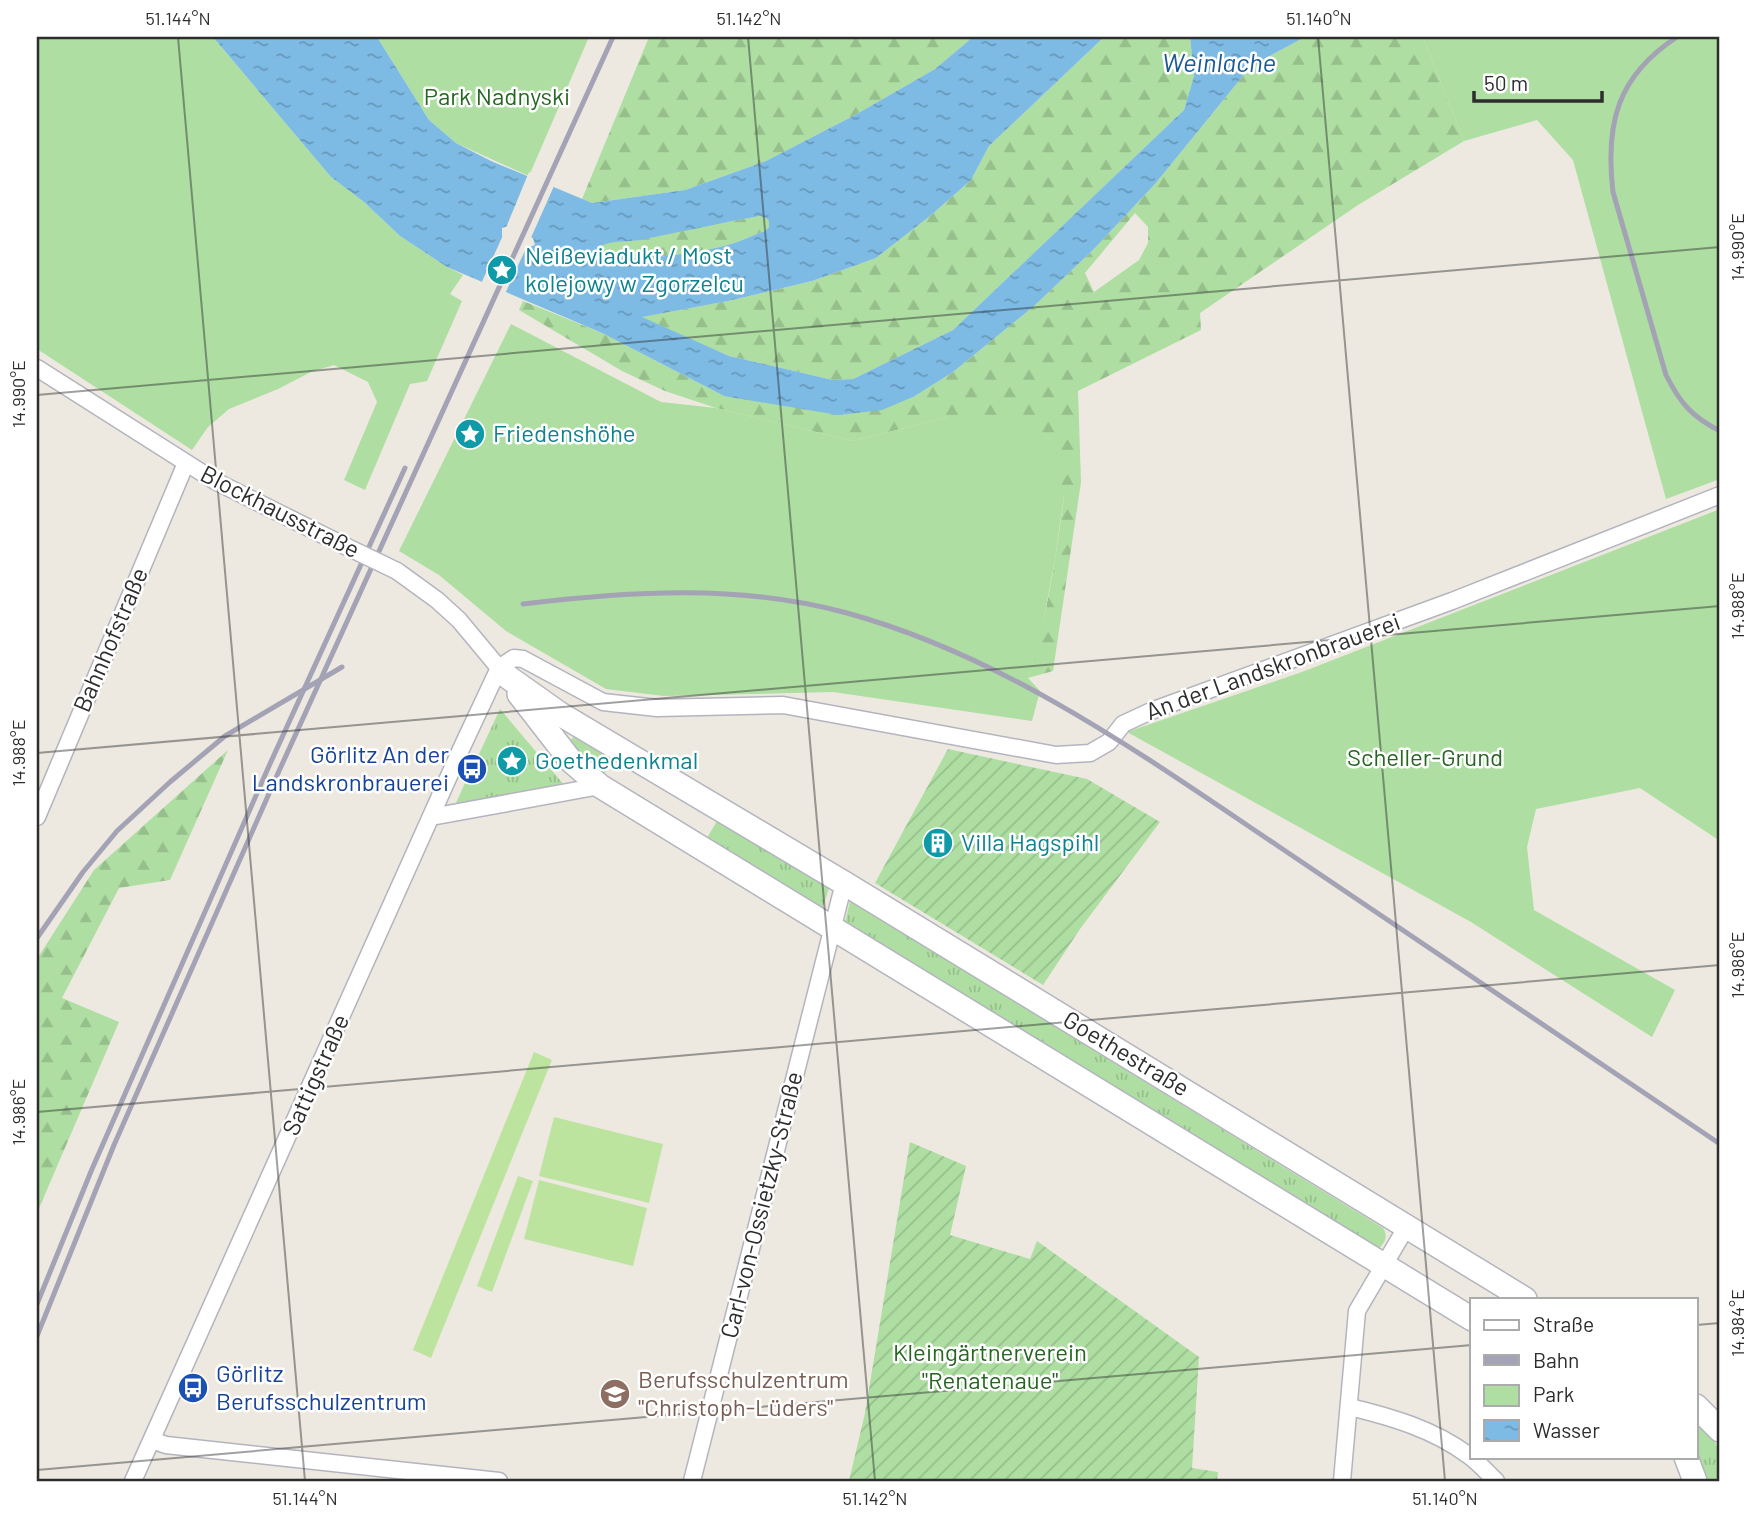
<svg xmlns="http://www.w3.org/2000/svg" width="1757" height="1518" font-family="Barlow,sans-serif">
<defs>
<pattern id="grass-tufts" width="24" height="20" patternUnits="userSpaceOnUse" patternTransform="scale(1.75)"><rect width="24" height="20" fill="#aedea2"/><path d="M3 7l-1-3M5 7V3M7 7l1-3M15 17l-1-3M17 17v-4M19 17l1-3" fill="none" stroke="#96bf8c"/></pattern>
<pattern id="forest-firs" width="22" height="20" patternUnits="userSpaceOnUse" patternTransform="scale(1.75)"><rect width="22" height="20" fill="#aedea2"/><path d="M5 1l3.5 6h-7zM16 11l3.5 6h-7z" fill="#96bf8c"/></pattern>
<pattern id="garden-furrows" width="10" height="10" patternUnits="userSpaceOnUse" patternTransform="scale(1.75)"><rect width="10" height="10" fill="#aedea2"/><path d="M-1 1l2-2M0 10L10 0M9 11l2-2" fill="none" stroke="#96bf8c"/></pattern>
<pattern id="water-ripples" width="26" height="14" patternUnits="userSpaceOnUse" patternTransform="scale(1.75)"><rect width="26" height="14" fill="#7dbbe5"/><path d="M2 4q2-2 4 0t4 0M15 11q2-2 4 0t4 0" fill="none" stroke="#6798ba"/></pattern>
</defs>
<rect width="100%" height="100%" fill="#ede9e0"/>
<!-- grass -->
<g fill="url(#grass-tufts)">
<polygon points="500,709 565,786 456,803 473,765 476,766 480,756 479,754"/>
<polygon points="576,733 614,758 601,780 566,747"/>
<polygon points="717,821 829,888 821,913 704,843"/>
<path d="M850,901L1383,1228C1389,1237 1384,1244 1377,1250L844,927Z"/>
<path d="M1696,1419C1720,1444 1720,1447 1720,1481H1701L1696,1456Z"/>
</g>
<!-- forest -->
<g fill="url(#forest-firs)" fill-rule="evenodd">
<polygon points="649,37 973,37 935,69 855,115 766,161 685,190 592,203 582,199"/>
<polygon points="1104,37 1190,37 1194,76 1184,110 953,330 853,379 833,380 729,356 640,317 728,301 812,281 876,258 930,216 971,180 989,146"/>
<path d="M1305,37H1423L1464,141L1358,205L1200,313L1201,330L1078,391L1081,482L1053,671L1028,678C1047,619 1056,557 1064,496L948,417L853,441L716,408L665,391L622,371L519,310L523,301L602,333L724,396H915L953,372L1034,306L1093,250L1155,184L1251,66ZM1135,213L1148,227V243L1139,260L1094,292L1085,273Z"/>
<path d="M760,216L766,218L769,221V227L765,231C751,236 738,243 724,246C701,252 612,268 598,248L605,243Z"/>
<polygon points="228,750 170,880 119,888 62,998 119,1022 37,1213 37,959 94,870"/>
</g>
<!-- park -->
<g fill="#aedea2">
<polygon points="37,37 213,37 331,177 364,202 400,236 447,267 463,275 450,294 462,301 427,381 410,384 365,490 344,480 377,402 368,382 334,365 311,372 278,389 229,409 208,427 192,450 37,349"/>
<polygon points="377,37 589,37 529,176 456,143 429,120"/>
<polygon points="1423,37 1720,37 1720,479 1666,499 1573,160 1537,120 1464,141"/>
<polygon points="511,324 661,402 716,408 853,441 948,417 1007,418 1054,445 1064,495 1055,559 1039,645 1028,678 1040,691 1032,721 833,692 664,696 606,689 506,631 439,575 399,551"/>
<polygon points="1720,509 1720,841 1640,788 1536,809 1527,847 1534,910 1675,990 1652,1037 1471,922 1127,732 1302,672"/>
</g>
<!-- garden -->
<g fill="url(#garden-furrows)">
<polygon points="948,749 1087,779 1160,822 1080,929 1043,985 875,883"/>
<polygon points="910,1142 966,1166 950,1235 1030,1259 1037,1241 1199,1357 1192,1468 1218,1472 1217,1481 849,1481 865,1413"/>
</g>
<!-- pitch -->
<g fill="#bde49f">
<polygon points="534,1052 552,1060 431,1358 413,1350"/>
<polygon points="554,1117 663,1144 649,1203 539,1176"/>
<polygon points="518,1176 533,1181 492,1292 477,1286"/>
<polygon points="539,1180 647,1208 633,1266 524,1239"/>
</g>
<!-- water -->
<path fill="url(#water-ripples)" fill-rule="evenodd" d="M213,37H377L429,120L456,143L491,161L592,203L685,190L766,161L855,115L935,69L973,37H1104L989,146L971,180L930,216L876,258L812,281L728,301L642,317L729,356L833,380L853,379L953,330L1184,110L1194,76L1190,37H1305L1251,66L1155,184L1093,250L1034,306L953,372L915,396L882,410L838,415L724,396L602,333L447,267L400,236L364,202L331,177ZM760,216L766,218L769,221V227L765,231C751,236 738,243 724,246C701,252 612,268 598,248C608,240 627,242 640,240C680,232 720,223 760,216ZM508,226L533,238L535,245L526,248L502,236V228Z"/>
<!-- pier -->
<g fill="#ede9e0">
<polygon points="529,172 557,185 554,186 530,240 505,230"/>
<polygon points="504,233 528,244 504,296 480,286"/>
</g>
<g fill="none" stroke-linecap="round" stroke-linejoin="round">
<!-- street casing -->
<g stroke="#b4b4bf" stroke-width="19">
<g id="street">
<polyline points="37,368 215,481 343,545"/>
<polyline points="397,571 437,600 459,620 499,668"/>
<polyline points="37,817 186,463"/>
<polyline points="431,817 600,786"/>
<path d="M1350,1407C1391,1417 1433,1429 1468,1455C1478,1462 1487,1472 1496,1481"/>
<polyline points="152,1440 166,1445 499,1481"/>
<polyline points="133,1481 462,747 499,668 514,658 523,659 603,702 657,708 783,705 1056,755 1090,753 1109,742 1123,724 1151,711 1452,601 1720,495"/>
<polyline points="692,1481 844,883"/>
<polyline points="1342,1481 1357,1311 1407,1226"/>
</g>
</g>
<!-- secondary casing -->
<g stroke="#b4b4bf" stroke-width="26">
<g id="secondary">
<polyline points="505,675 560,714 844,883 1525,1299"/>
<polyline points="519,694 571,761 600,786 1472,1319"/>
<polyline points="1696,1406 1720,1430"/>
<polyline points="1686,1457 1695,1481"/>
</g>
</g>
<!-- street -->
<use href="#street" stroke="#fff" stroke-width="16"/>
<!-- secondary -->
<use href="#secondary" stroke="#fff" stroke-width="23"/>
<!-- rail -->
<g stroke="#a3a3b5" stroke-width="5">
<path d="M1677,37C1617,76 1605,124 1613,192L1666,375C1680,403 1692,417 1720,431"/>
<path d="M523,604C631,591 740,584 847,613C1007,657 1144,756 1281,848C1428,946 1574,1045 1720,1144"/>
<polyline points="37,938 83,872 117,831 170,782 225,736 342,667"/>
<polyline points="37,1304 92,1169 269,766 405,468"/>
<polyline points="37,1336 114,1145 279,771 613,37"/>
</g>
<!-- street-bridge casing -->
<g stroke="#b4b4bf" stroke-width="19" stroke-linecap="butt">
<polyline id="street-bridge" points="343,545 397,571"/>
</g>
<!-- street-bridge -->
<use href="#street-bridge" stroke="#fff" stroke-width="16"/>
</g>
<!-- ticks -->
<path fill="none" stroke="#2d2d2d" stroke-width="2" stroke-opacity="0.45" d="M178,37L305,1481M748,37L875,1481M1318,37L1445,1481M37,395L1720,247M37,753L1720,606M37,1112L1720,965M1696,1325L1720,1323M37,1470L1472,1345"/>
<!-- icons -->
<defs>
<g id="sight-disc" transform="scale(1.575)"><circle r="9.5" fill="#0f9aa8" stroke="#fff"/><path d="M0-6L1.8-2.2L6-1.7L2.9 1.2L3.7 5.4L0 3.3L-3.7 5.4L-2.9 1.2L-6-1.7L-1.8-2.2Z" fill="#fff"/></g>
<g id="bus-disc" transform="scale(1.575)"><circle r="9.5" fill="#1a4fb4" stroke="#fff"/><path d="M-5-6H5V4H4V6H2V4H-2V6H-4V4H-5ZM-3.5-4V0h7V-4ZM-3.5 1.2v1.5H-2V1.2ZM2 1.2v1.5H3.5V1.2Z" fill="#fff"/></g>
<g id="building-disc" transform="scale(1.575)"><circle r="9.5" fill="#0f9aa8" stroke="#fff"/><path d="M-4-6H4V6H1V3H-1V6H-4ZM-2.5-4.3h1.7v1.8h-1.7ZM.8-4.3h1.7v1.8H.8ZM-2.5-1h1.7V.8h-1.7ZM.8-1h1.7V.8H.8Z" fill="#fff"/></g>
<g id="school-disc" transform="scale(1.575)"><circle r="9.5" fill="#8d6e63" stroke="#fff"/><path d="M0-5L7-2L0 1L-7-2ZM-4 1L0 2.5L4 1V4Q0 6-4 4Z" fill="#fff"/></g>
</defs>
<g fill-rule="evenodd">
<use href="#sight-disc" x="502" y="270"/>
<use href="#sight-disc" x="470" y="434"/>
<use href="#sight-disc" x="512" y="761"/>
<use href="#bus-disc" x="472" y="769"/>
<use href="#building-disc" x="938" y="843"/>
<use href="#bus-disc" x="193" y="1388"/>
<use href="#school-disc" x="615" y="1394"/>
</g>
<g text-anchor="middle" stroke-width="5" stroke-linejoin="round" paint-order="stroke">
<!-- park labels -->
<g font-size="24" fill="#266522" stroke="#fff">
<text x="497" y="105">Park Nadnyski</text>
<text x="1425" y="766">Scheller-Grund</text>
<text x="990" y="1361">Kleingärtnerverein<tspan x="990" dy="28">"Renatenaue"</tspan></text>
</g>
<!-- culture labels -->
<g font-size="24" fill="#0d838f" stroke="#fff" text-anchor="start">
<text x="525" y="264">Neißeviadukt / Most<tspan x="525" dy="28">kolejowy w Zgorzelcu</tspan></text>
<text x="493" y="442">Friedenshöhe</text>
<text x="535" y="769">Goethedenkmal</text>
<text x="961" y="851">Villa Hagspihl</text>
</g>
<!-- street labels -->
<g font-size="24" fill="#2d2d2d" stroke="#fff">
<text transform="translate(280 512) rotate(27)" y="8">Blockhausstraße</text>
<text transform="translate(111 640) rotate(-67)" y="8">Bahnhofstraße</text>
<text transform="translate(1273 667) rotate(-20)" y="8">An der Landskronbrauerei</text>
<text transform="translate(1126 1054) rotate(31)" y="8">Goethestraße</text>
<text transform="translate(316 1075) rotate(-66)" y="8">Sattigstraße</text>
<text transform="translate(762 1205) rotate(-76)" y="8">Carl-von-Ossietzky-Straße</text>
</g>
<!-- transit labels -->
<g font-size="24" fill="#164399" stroke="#fff" text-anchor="end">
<text x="449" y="763">Görlitz An der<tspan x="449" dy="28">Landskronbrauerei</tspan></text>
<text x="216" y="1382" text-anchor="start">Görlitz<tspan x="216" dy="28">Berufsschulzentrum</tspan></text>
</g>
<!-- education labels -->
<g font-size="24" fill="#785e54" stroke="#fff" text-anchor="start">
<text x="638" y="1388">Berufsschulzentrum<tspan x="638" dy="28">"Christoph-Lüders"</tspan></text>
</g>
<!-- water labels -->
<g font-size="26" font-style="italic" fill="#1a5994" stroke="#fff">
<text x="1219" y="72">Weinlache</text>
</g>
</g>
<!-- border -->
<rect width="1757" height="1518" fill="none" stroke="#ffffff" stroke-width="77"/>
<!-- legend -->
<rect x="1470" y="1298" width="228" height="161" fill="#ffffff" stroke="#ababab" stroke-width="2"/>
<rect x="1484" y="1320" width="35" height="10" fill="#ffffff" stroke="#ababab" stroke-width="2"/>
<text x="1533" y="1332" font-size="21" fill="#2d2d2d">Straße</text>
<rect x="1484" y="1355" width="35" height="10" fill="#a3a3b5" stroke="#ababab" stroke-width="2"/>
<text x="1533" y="1368" font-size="21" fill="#2d2d2d">Bahn</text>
<rect x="1484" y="1385" width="35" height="21" fill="#aedea2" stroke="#ababab" stroke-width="2"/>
<text x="1533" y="1402" font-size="21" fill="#2d2d2d">Park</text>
<rect x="1484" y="1420" width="35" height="21" fill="url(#water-ripples)" stroke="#ababab" stroke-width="2"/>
<text x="1533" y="1438" font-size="21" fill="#2d2d2d">Wasser</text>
<!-- scale -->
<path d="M1474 91v10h128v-10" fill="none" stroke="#2d2d2d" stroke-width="3.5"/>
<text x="1484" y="91" font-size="21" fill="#2d2d2d" stroke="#ffffff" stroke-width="5" paint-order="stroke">50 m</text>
<rect x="38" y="38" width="1680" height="1442" fill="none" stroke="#2d2d2d" stroke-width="2.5"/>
<g font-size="18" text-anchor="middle" fill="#2d2d2d">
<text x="178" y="25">51.144°N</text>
<text x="749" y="25">51.142°N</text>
<text x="1319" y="25">51.140°N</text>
<text transform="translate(1738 247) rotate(-90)" y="6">14.990°E</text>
<text transform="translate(19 394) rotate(-90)" y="6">14.990°E</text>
<text transform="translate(1738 606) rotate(-90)" y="6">14.988°E</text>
<text transform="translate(19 753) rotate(-90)" y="6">14.988°E</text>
<text transform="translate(1738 965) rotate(-90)" y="6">14.986°E</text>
<text transform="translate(19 1112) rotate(-90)" y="6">14.986°E</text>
<text transform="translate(1738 1323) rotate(-90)" y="6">14.984°E</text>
<text x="305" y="1505">51.144°N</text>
<text x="875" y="1505">51.142°N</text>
<text x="1445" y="1505">51.140°N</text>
</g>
</svg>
